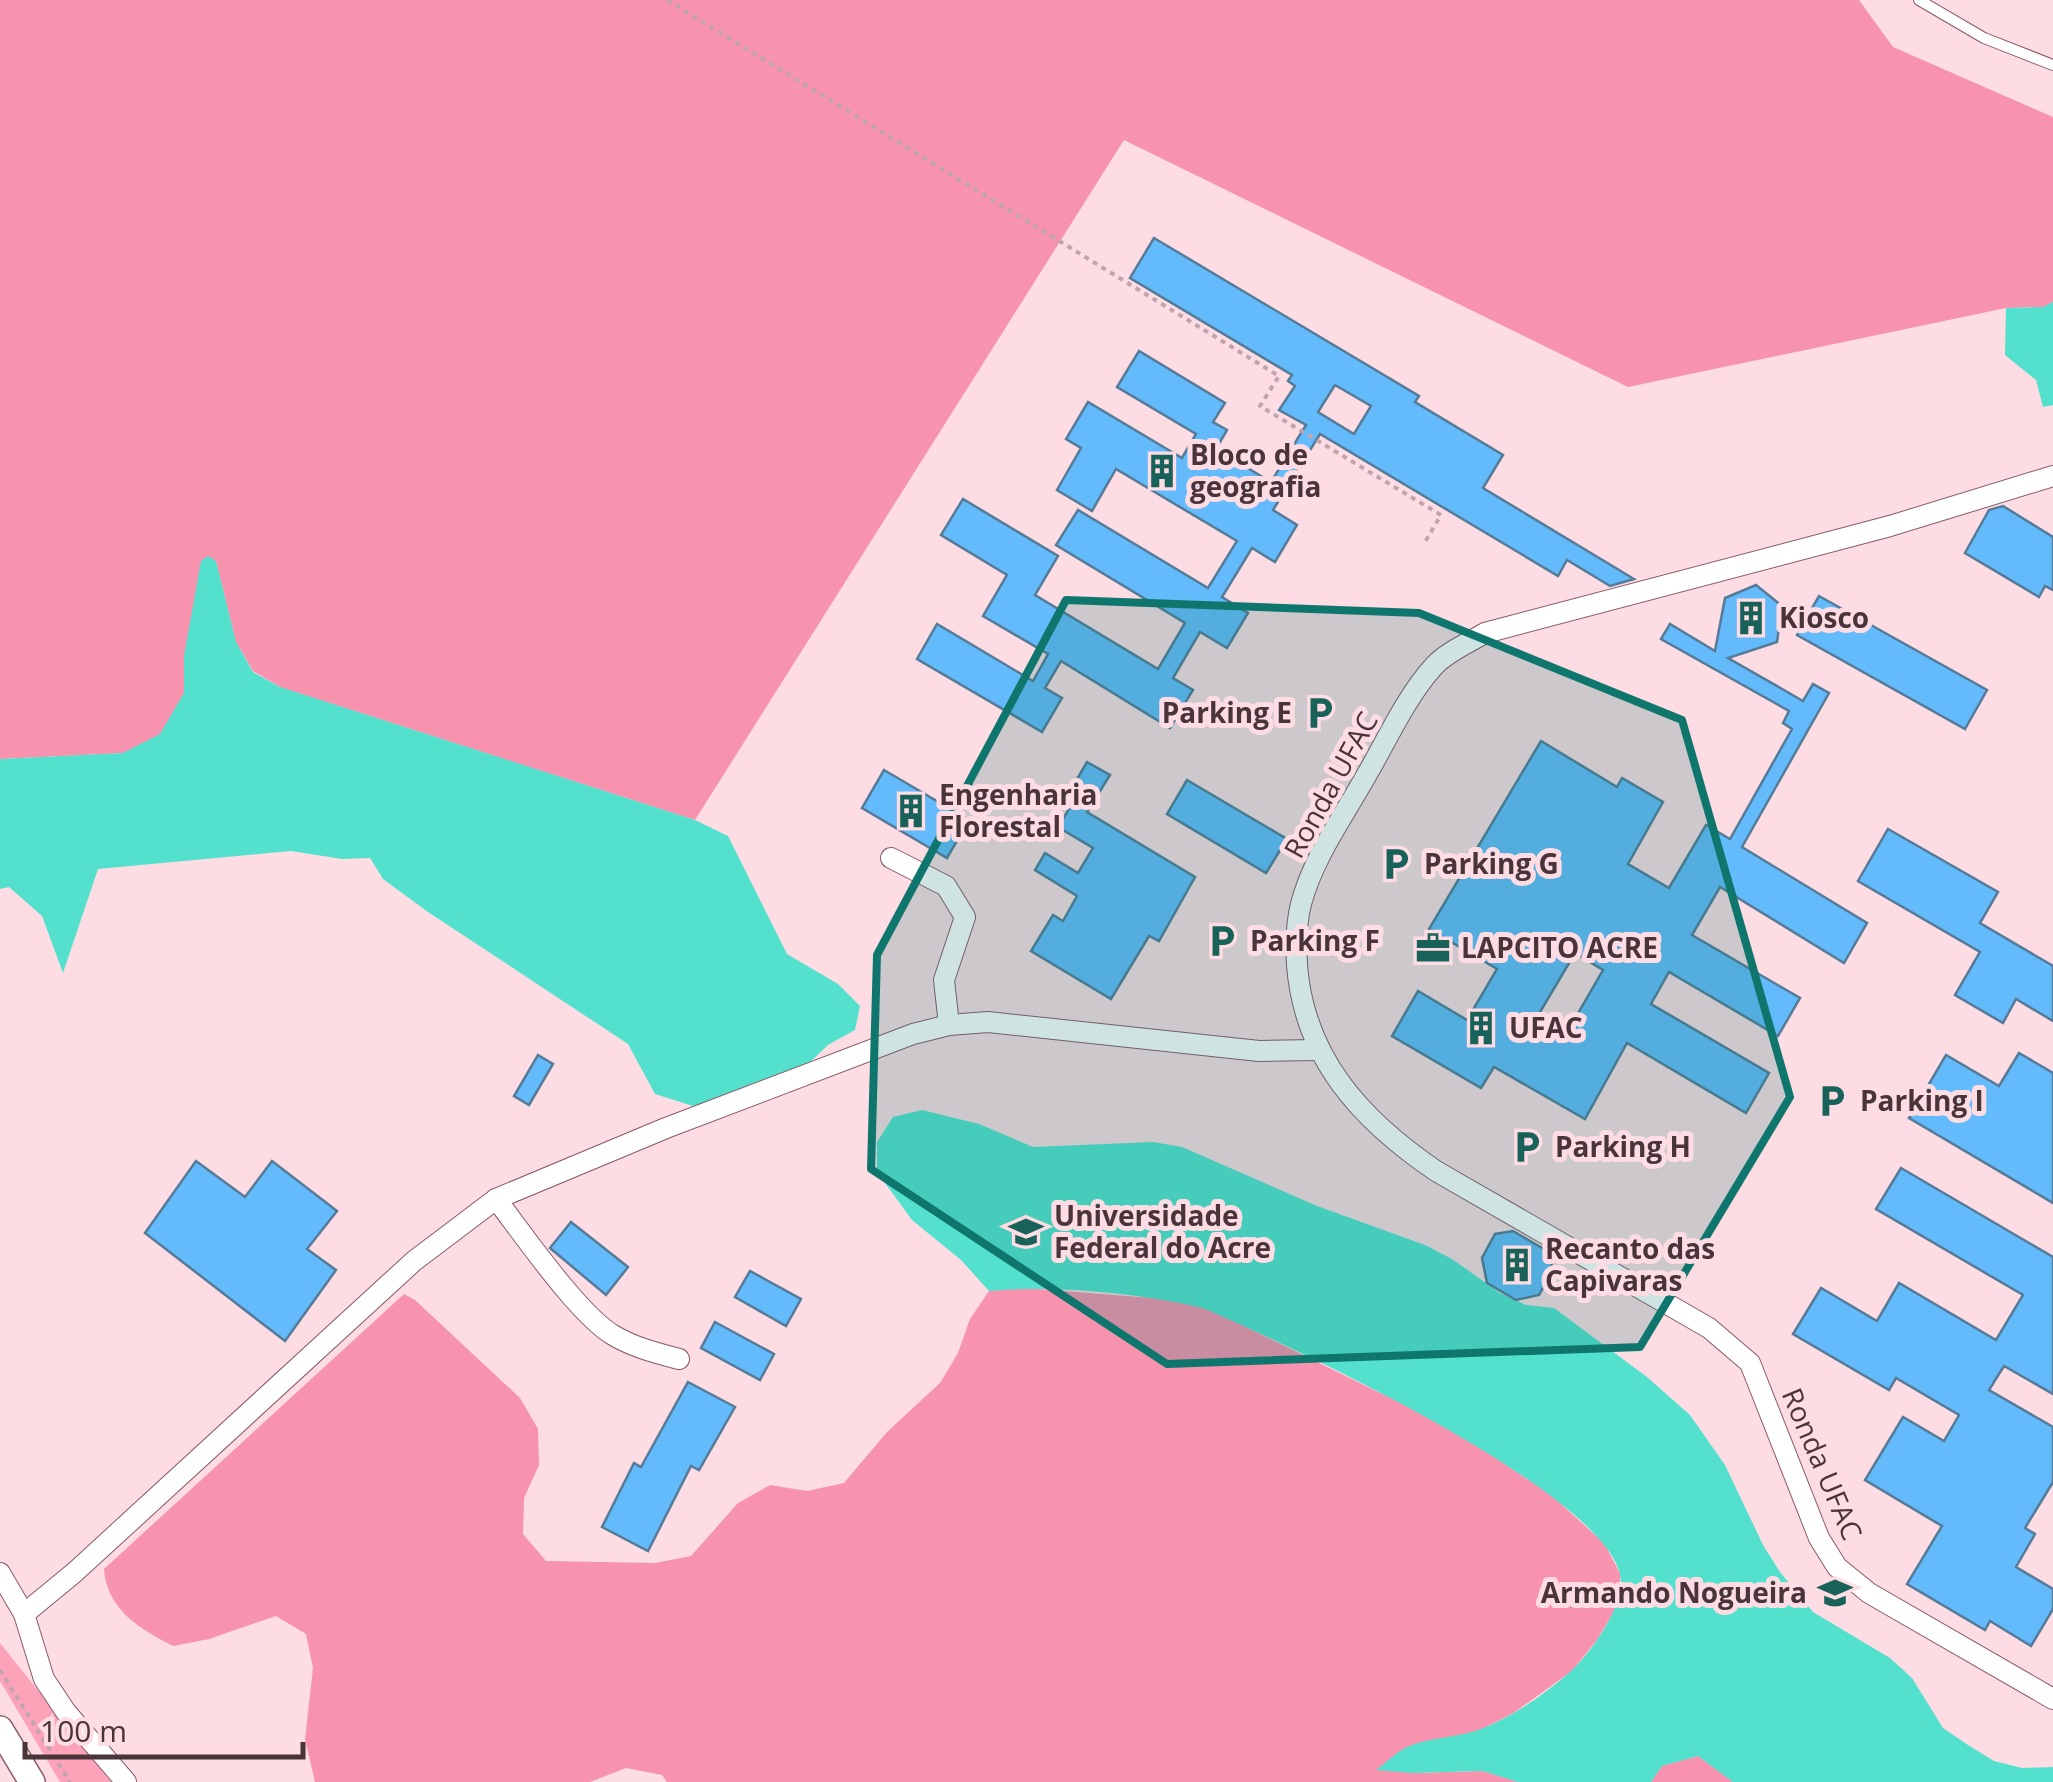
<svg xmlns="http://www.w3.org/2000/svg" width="2053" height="1782" font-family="'Open Sans',sans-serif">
<rect width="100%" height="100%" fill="#fddce3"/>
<!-- green -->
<polygon fill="#fca3ba" points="0,1643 111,1782 60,1782 0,1681"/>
<!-- forest -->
<g fill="#f793ae">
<polygon points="0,0 1859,0 1893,47 2053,117 2053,302 2043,307 2006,308 1628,387 1124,140 695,820 280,687 253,671 236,642 216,561 184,656 184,693 160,735 123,753 0,759"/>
<path d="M1025,1288L1165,1299L1203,1308L1236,1322L1425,1415L1488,1453L1550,1494L1604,1543L1621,1575L1615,1610L1597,1640L1572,1671L1512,1714L1478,1731L1445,1739L1378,1769L1412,1773L1483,1771L1518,1782H667L662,1775L626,1768L590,1782H315L305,1739L313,1668L306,1634L276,1616L209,1639L173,1646C140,1629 107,1610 104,1569L404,1294L415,1300L520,1398L538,1429L539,1465L524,1498L523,1534L546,1561L655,1563L691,1556L738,1503L770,1485L807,1491L844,1483L887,1432L940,1383L958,1353L970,1319L989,1291Z"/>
<polygon points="1698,1756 1733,1782 1651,1782 1662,1766"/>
</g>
<!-- water -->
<g fill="#53e1ce">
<polygon points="2053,302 2053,405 2043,407 2036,380 2005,355 2006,308 2043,307"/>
<polygon points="208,556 216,561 236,642 253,672 280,687 695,820 728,836 787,954 838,984 860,1006 855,1030 828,1045 804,1068 696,1107 655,1094 628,1044 428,912 383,879 370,858 342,859 291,851 98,869 63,973 42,916 9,887 0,889 0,759 123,753 160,734 184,693 184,656 201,561"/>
<path d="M922,1110L979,1124L1033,1147L1153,1142L1182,1147L1317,1206L1425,1245L1452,1259L1500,1293L1526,1305L1554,1308L1647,1377L1690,1415L1725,1465L1763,1545L1780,1572L1813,1612L1890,1658L1912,1678L1943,1728L1968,1745L1994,1761L2022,1768L2053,1767V1782H1733L1698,1756L1662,1766L1651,1782H1518L1483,1771L1412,1773L1376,1770C1386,1763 1396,1752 1407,1747C1429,1737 1457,1738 1481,1729C1513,1716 1544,1695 1570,1672C1591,1653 1627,1603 1620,1574C1599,1488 1287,1344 1203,1308C1141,1293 1052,1285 989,1291L961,1260L912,1220L877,1172V1142L893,1117Z"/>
</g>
<!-- building -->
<g fill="#64bbfb" stroke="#557b98" stroke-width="2.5" fill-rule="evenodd">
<path d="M1154,238L1419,396L1415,402L1503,455L1483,488L1634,579L1610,586L1567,560L1558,576L1320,434L1273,510L1297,525L1275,562L1252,548L1222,597L1248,613L1227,648L1200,632L1173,678L1193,690L1170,728L1061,661L1045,688L1062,698L1042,732L917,659L937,624L1033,681L1048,654L983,616L1007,575L941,535L963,499L1058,556L1035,595L1158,669L1185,623L1056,545L1078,510L1208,588L1237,541L1116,469L1092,511L1057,490L1081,448L1066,439L1088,402L1182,458L1196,434L1117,387L1139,351L1225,403L1213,422L1227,430L1216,449L1271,482L1306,425L1279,410L1295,386L1288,381L1292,375L1130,278ZM1335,385L1371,406L1354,434L1318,412Z"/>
<polygon points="2003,506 2053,537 2053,590 2045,586 2039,597 1965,553 1989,510"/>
<path d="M1756,585L1782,606L1777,642L1728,658L1803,701L1813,684L1829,693L1742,847L1867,923L1844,963L1720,887L1692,935L1800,998L1778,1036L1669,972L1651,1004L1769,1073L1746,1113L1627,1043L1585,1119L1494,1067L1481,1088L1392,1036L1418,991L1467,1020L1497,969L1429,929L1541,741L1617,787L1622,778L1663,802L1628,864L1669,888L1706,825L1730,839L1792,729L1783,723L1789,711L1661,639L1670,624L1715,651L1725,598ZM1575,953L1603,970L1569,1029L1540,1012Z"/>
<polygon points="1819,596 1987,690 1965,729 1797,635"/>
<polygon points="1087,762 1110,775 1087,812 1195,877 1159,941 1149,936 1111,999 1031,951 1053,915 1063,921 1077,896 1035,870 1045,853 1078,873 1093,848 1058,827 1080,791 1073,786"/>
<polygon points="884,770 969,820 947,858 862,808"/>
<polygon points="1187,780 1287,839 1266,873 1167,814"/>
<polygon points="1888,829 1998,892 1980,923 2053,966 2053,1021 2016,999 2003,1023 1955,995 1980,952 1858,881"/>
<polygon points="2019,1053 2053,1073 2053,1203 1909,1118 1946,1055 1999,1086"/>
<polygon points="538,1055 553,1064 529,1105 514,1096"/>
<polygon points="196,1161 245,1197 272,1161 337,1211 307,1249 336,1270 285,1341 145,1233"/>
<polygon points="1901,1168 2053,1257 2053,1394 2004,1366 1989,1390 2053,1427 2053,1482 2025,1528 2035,1534 2016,1567 2053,1589 2053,1609 2031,1646 1990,1621 1985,1630 1907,1584 1942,1526 1865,1480 1903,1417 1944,1441 1959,1415 1896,1378 1889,1390 1793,1334 1821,1288 1877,1321 1899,1283 1996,1340 2023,1295 1876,1209"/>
<polygon points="571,1222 628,1267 606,1295 550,1248"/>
<polygon points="1513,1231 1549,1252 1553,1271 1539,1295 1516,1300 1487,1283 1482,1258 1495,1234"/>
<polygon points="750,1271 801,1299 786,1326 735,1297"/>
<polygon points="715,1322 774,1354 760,1380 701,1348"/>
<polygon points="688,1382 735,1407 699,1470 691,1466 648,1551 602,1527 634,1463 641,1467"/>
</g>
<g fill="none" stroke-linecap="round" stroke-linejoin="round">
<!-- service casing -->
<g stroke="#885a66" stroke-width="12">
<polyline id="service" points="1919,0 1984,38 2053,65"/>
</g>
<!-- minor casing -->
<g stroke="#885a66" stroke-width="22">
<g id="minor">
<path d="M2053,476L1890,526L1485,633C1468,643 1447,652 1434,666C1406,697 1387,740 1366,776C1343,817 1313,858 1301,904C1296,923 1296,946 1297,965C1304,1058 1361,1120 1436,1171L1709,1328L1750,1363L1819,1538L1837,1567L1869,1593L2053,1699"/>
<polyline points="891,858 946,886 965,917 944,980 949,1025"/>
<path d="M496,1199C523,1234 578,1314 613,1335C633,1347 656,1353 679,1359"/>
<polyline points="0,1573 24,1614 44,1679 66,1712 126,1782"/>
<polyline points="24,1614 75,1572 414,1261 496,1199 666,1128 913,1034 949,1025 988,1022 1259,1051 1317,1050"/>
</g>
</g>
<!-- tertiary casing -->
<g stroke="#885a66" stroke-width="28">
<polyline id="tertiary" points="0,1729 32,1782"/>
</g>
<!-- path -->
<g stroke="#c2a5ac" stroke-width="4" stroke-dasharray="5 5" stroke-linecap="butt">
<polyline points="667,0 1279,376 1260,406 1441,515 1425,542"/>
<polyline points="0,1670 70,1782"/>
</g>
<!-- service -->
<use href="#service" stroke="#fff" stroke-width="10"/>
<!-- minor -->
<use href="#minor" stroke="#fff" stroke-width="20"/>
<!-- tertiary -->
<use href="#tertiary" stroke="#fff" stroke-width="25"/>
</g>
<!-- marked area -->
<path fill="#0f766e" fill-opacity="0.2" stroke="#0f766e" stroke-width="8" stroke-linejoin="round" d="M1066,600L1419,613L1682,720L1790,1097L1640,1347L1167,1364L871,1169L877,955Z"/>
<!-- icons -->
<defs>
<g id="building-bare" transform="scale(2.7)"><path d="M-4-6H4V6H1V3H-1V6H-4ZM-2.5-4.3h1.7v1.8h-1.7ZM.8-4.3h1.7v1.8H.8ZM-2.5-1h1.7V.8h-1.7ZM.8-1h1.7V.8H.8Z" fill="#186259" stroke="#fddce3" stroke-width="2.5" paint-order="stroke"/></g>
<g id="parking-bare" transform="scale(2.7)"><path d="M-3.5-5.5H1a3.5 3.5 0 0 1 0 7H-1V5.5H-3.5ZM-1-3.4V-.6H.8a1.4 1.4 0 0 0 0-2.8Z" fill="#186259" stroke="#fddce3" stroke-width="2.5" paint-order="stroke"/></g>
<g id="office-bare" transform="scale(2.7)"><path d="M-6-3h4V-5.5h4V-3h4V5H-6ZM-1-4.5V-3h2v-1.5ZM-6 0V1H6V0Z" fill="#186259" stroke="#fddce3" stroke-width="2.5" paint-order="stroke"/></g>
<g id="university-bare" transform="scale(2.7)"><path d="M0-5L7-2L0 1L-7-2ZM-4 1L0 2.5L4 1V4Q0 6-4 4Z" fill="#186259" stroke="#fddce3" stroke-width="2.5" paint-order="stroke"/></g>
<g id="school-bare" transform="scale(2.7)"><path d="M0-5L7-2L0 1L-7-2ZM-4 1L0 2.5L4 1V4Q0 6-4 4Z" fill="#186259" stroke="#fddce3" stroke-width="2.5" paint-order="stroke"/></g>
</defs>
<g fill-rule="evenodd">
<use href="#building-bare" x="1162" y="471"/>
<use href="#building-bare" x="1751" y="618"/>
<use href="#parking-bare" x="1320" y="713"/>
<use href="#building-bare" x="911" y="811"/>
<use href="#parking-bare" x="1396" y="864"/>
<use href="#parking-bare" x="1222" y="941"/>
<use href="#office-bare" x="1433" y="948"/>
<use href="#building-bare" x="1481" y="1028"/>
<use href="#parking-bare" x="1832" y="1101"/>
<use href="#parking-bare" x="1527" y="1147"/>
<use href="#university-bare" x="1026" y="1232"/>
<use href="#building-bare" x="1517" y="1265"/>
<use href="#school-bare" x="1835" y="1593"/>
</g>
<g text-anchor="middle" stroke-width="10" stroke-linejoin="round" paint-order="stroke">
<!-- poi labels -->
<g font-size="28" font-weight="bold" fill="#493439" stroke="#fddce3" text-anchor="start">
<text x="1190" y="465">Bloco de<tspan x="1190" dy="32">geografia</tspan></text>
<text x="1779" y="628">Kiosco</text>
<text x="1292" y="723" text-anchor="end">Parking E</text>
<text x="939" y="805">Engenharia<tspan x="939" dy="32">Florestal</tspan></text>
<text x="1424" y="874">Parking G</text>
<text x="1250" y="951">Parking F</text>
<text x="1461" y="958">LAPCITO ACRE</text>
<text x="1509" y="1038">UFAC</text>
<text x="1860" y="1111">Parking I</text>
<text x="1555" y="1157">Parking H</text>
<text x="1054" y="1226">Universidade<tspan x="1054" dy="32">Federal do Acre</tspan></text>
<text x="1545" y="1259">Recanto das<tspan x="1545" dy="32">Capivaras</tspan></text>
<text x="1807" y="1603" text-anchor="end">Armando Nogueira</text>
</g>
<!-- street labels -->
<g font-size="28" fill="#493439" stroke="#fddce3">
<text transform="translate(1331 785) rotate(-61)" y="10">Ronda UFAC</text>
<text transform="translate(1822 1464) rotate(67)" y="10">Ronda UFAC</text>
</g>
</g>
<!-- scale -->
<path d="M25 1742v15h278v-15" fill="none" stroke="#493439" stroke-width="5"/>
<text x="40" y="1742" font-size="30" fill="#493439" stroke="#fddce3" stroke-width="8" paint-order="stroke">100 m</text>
</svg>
